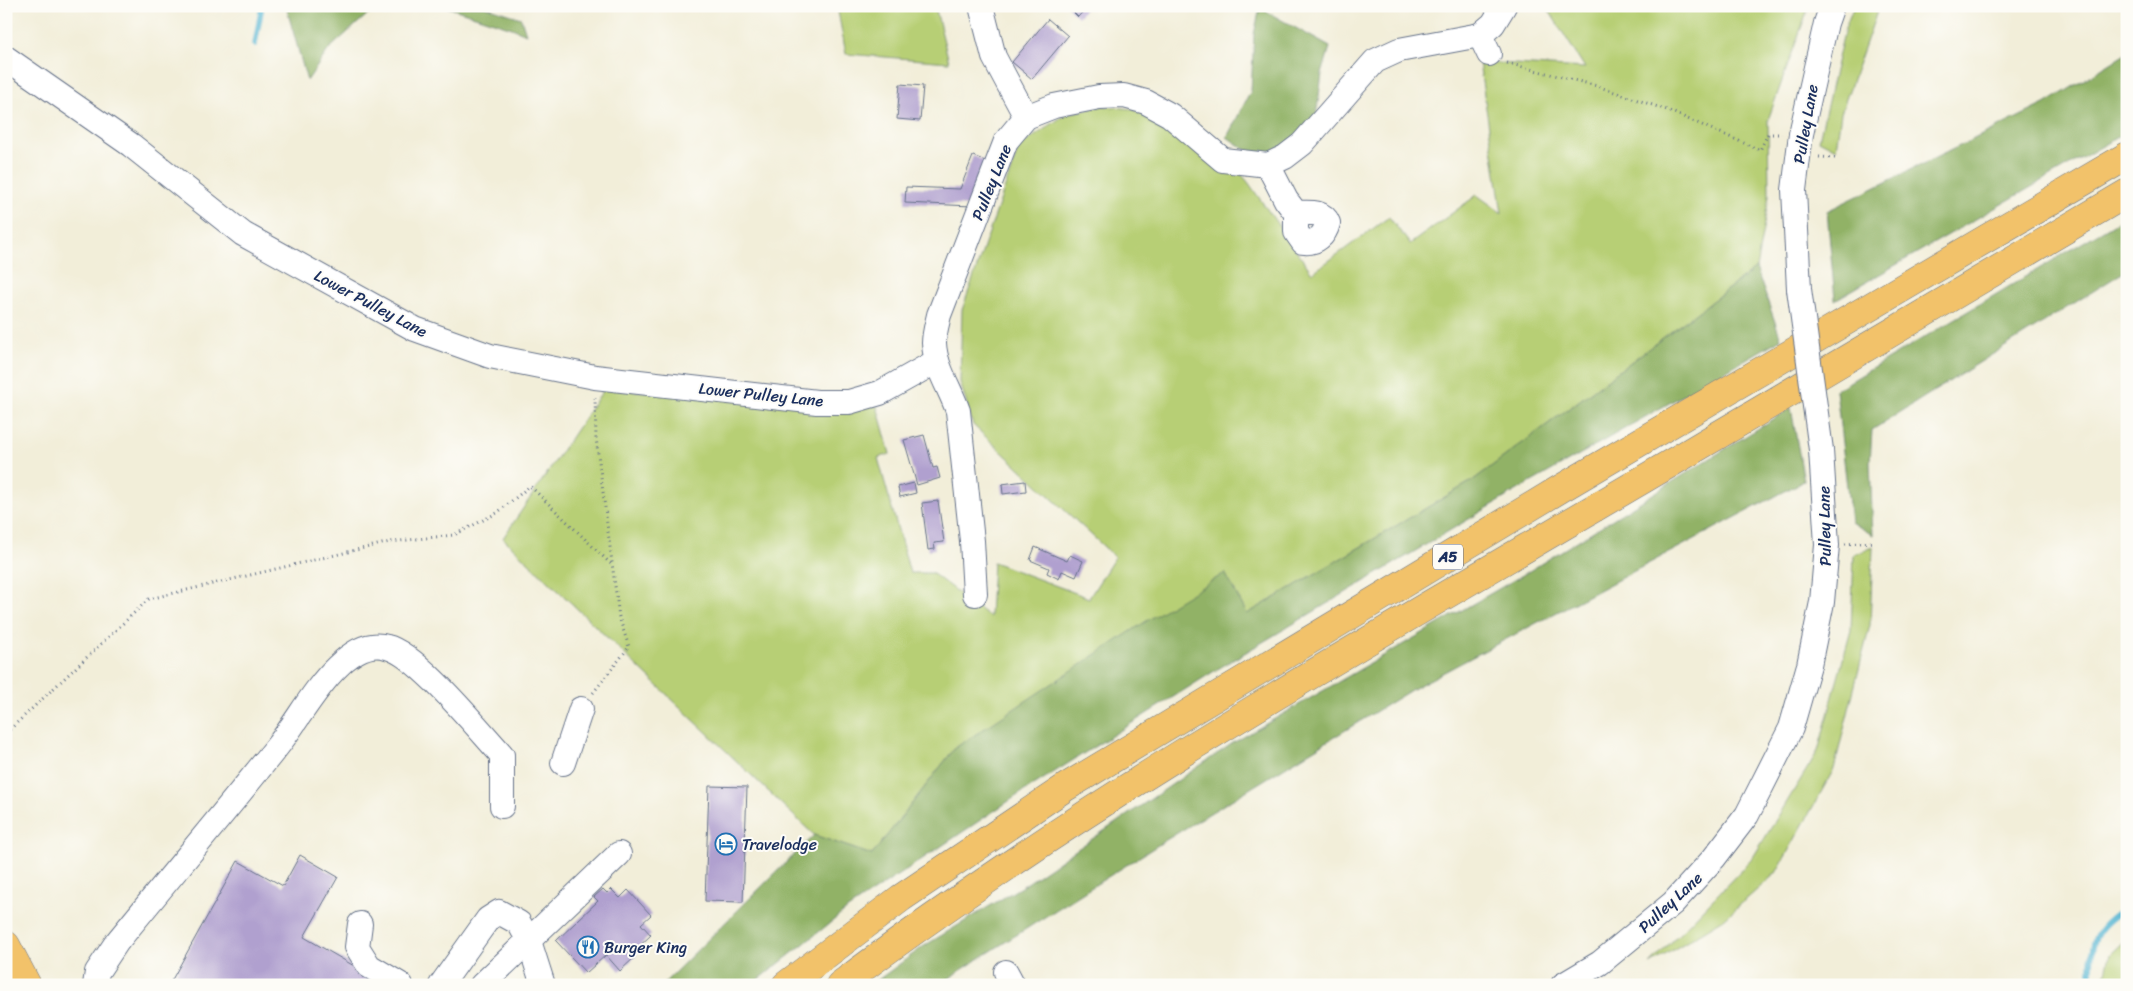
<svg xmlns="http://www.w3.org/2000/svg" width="2133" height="991" font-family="Sriracha,sans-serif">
<rect width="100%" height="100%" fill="#fdfcf7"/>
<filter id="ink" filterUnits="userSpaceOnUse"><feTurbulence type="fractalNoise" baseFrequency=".02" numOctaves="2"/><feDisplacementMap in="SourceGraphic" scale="10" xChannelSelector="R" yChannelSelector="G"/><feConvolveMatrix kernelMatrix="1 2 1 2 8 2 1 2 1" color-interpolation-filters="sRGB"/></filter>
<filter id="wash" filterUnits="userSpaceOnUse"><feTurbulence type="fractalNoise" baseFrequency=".0096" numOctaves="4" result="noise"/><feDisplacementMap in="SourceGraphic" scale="20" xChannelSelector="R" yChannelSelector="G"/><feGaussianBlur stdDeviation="1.12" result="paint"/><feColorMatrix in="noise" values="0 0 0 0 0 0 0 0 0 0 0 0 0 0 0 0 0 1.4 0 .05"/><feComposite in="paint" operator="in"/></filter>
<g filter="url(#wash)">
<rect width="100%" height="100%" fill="#f2eed9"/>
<!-- green -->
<g fill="#b7cf74" stroke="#697f69">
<polygon points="837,6 935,6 949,62 846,54"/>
<polygon points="1546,6 1809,6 1768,120 1769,196 1756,268 1472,481 1247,614 1225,573 955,748 872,855 814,835 503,538 604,389 877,406 890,454 878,458 910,573 932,573 990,617 993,562 1089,598 1115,557 973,425 960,382 962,310 1019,147 1066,114 1103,106 1132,109 1170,127 1198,152 1241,174 1248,182 1312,273 1389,217 1410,244 1477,195 1502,213 1479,62 1585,68"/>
<polygon points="1854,6 1879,6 1841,113 1836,149 1819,140 1845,28"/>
<polygon points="1873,547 1870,625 1834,769 1776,873 1724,919 1650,964 1752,859 1818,751 1851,630 1854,555"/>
<polygon points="2127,938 2127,985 2106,985 2104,981 2110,954"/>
</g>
<!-- forest -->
<g fill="#91b266" stroke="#567062">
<polygon points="286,6 416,6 368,14 329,49 307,81"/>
<polygon points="444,6 484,6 521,18 526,34 512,28"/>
<polygon points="1260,8 1330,47 1322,74 1316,117 1287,144 1271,153 1247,151 1227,137 1251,91 1254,34"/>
<polygon points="2127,53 2127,132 1835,300 1827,211 2045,104"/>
<polygon points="2127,216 2127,270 1872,430 1870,463 1873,535 1851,522 1836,390"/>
<polygon points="1756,268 1781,339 1516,491 1216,670 1018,795 849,908 752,985 662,985 814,835 872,855 955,748 1148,620 1225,573 1247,614 1472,481"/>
<polygon points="1791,408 1804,481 1416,687 1166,840 955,974 941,985 871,985 924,946 1026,884 1233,743 1526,573"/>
</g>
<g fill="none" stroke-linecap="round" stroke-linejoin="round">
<!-- stream -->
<g stroke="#54b5d2" stroke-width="5.5">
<polyline points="255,44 262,6"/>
<path d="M2091,985C2091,944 2090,930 2127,908"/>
</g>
</g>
<g id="blocks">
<!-- building -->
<g fill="#b0a0cf">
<polygon points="1067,6 1083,6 1086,8 1078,17"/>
<polygon points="1048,19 1068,36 1032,79 1012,62"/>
<polygon points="900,84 923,86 920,121 897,119"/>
<polygon points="973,156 990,163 972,206 905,203 906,187 960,189"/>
<polygon points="924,435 933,468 937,467 940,478 917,485 904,440"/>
<polygon points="1025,481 1026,491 1003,494 1002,484"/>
<polygon points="914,483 916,493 900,497 898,487"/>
<polygon points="938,501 944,542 934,543 935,549 928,550 922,503"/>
<polygon points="1035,547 1067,561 1070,555 1083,561 1076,577 1062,571 1059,579 1047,573 1049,568 1030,560"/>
<polygon points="709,786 747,787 743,902 705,901"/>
<polygon points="300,855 338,877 304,937 387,985 169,985 238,861 283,886"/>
<polygon points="603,889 607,893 611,889 620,898 628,890 651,915 641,924 651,935 633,952 636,956 620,971 606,955 586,973 556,941 598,901 594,897"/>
</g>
</g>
</g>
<g filter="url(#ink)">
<use href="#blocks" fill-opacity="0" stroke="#667289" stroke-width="1"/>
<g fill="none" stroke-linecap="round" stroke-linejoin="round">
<!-- minor casing -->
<g stroke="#667289" stroke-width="26">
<g id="minor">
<polyline points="981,6 994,57 1026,117"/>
<polyline points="1480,35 1489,54"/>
<polyline points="6,58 131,145 243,234 415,329 490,356 595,377 817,402 849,402 880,393 937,361"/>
<path d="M1268,165L1286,200L1296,213C1308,213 1323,210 1328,223C1325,235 1316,244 1303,242L1296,232V213"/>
<polyline points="1799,289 1794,190 1801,134 1826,23 1832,6"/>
<path d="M975,594L972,541L958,411C950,388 935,367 934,343C934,334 937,324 939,315L1006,141L1026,117L1054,106L1099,97L1124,96L1146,102L1170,115L1223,160L1268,165L1285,157L1302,144L1375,61L1399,50L1480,35L1493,24L1504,6"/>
<polyline points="563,763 581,709"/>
<polyline points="360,924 357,947 369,966 401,985"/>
<polyline points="1006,972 1013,985"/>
<path d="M95,985L97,972L117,942C170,877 224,813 276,748C297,722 313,690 337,667C350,654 368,641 387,647C417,654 479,730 502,755V806"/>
<polyline points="441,985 488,919 499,912 519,923 529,941 543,985"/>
<polyline points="482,985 619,854"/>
<polyline points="1563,985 1600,963 1673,903 1714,858 1747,815 1791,728 1809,665 1822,602 1827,545 1821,450"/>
</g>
</g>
<!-- highway casing -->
<g stroke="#667289" stroke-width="29">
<g id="highway">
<polyline points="6,945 27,985"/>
<polyline points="786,985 901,898 1066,787 1560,489 2127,156"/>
<path d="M840,985C1061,819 1300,680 1538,541C1735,426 1931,309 2127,193"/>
</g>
</g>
<!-- path -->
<g stroke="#667289" stroke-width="3" stroke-dasharray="1 4" stroke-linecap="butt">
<polyline points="1507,63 1597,86 1667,110 1760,150 1768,134 1782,134"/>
<polyline points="1819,157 1835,158"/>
<polyline points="1845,544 1873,542"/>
<polyline points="593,693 629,647 619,617 596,438 595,398"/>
<polyline points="6,733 149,599 390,542 454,535 497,513 530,486 613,566"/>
</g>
<!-- minor -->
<use href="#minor" stroke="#fff" stroke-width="24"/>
<!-- highway -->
<use href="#highway" stroke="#f2c26a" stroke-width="28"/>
<!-- minor-bridge casing -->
<g stroke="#667289" stroke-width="26" stroke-linecap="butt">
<polyline id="minor-bridge" points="1799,289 1821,450"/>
</g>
<!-- minor-bridge -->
<use href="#minor-bridge" stroke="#fff" stroke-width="24"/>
</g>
</g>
<!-- icons -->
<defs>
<g id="hotel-ring" transform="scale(1.125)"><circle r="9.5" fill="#fdfcf7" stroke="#1f6fb2" stroke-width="1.5"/><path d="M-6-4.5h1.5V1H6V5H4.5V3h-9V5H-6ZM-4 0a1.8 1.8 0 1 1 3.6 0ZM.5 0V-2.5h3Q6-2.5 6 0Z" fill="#1f6fb2"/></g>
<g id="restaurant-ring" transform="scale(1.125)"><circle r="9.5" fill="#fdfcf7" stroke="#1f6fb2" stroke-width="1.5"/><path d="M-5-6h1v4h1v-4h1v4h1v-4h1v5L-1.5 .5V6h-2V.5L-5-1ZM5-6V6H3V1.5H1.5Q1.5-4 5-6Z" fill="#1f6fb2"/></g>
</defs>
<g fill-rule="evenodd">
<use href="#hotel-ring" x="726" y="844"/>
<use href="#restaurant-ring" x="588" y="947"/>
</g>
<g text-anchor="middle" stroke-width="4" stroke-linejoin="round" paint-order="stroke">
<!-- shield labels -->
<rect fill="#fdfcf7" stroke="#5f6c8c" stroke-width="1" x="1433" y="544.5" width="30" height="25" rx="4"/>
<g font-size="15" font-weight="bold" fill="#1b2f5e">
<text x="1448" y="562">A5</text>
</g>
<!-- street labels -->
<g font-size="16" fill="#1b2f5e" stroke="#fdfcf7">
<text transform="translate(1805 124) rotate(-80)" y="6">Pulley Lane</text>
<text transform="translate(991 182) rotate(-68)" y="6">Pulley Lane</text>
<text transform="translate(371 303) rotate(28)" y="6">Lower Pulley Lane</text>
<text transform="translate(761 394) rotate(6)" y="6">Lower Pulley Lane</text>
<text transform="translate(1824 526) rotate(-91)" y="6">Pulley Lane</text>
<text transform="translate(1670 902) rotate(-43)" y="6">Pulley Lane</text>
</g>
<!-- poi labels -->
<g font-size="16" fill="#1b2f5e" stroke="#fdfcf7" text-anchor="start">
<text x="742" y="850">Travelodge</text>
<text x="604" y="953">Burger King</text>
</g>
</g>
<!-- margin -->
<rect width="2133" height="991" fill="none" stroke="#fdfcf7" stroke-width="25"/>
</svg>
